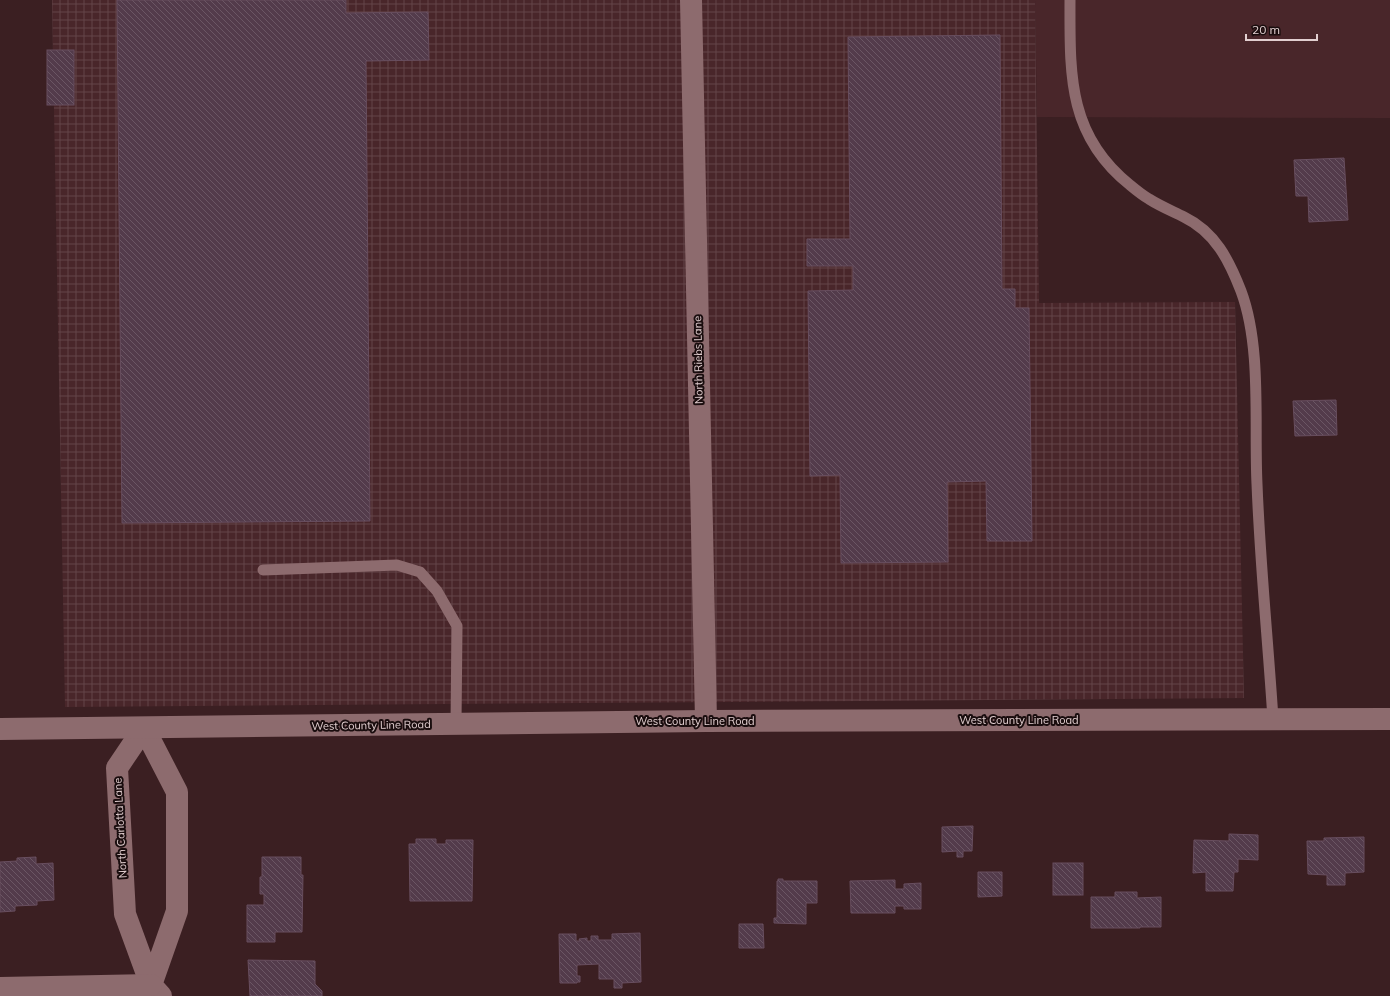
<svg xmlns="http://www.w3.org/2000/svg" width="1390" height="996" font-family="Mulish,sans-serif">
<defs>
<pattern id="industrial-grid" width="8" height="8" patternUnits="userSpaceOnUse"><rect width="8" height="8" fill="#49262a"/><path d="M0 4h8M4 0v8" fill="none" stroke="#634448"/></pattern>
<pattern id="building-back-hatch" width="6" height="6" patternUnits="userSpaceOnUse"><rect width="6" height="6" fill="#533b4b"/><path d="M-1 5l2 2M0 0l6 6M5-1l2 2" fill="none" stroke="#6b5664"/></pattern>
</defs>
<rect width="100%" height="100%" fill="#3b1f22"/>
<!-- built -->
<polygon fill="#49262a" points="1035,0 1390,0 1390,118 1037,117"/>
<!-- industrial -->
<polygon fill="url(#industrial-grid)" points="52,0 1035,0 1039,303 1235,302 1244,698 65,707"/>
<!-- building -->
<g fill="url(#building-back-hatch)" stroke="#684e5f">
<polygon points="117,0 346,0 346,13 428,12 429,60 366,61 370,521 122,523"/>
<polygon points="1000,35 1002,289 1015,289 1015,308 1029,308 1032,541 987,541 986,481 947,482 948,562 841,563 840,475 810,476 808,291 853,290 853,266 807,266 807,239 850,239 848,37"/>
<rect x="47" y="50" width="27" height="55"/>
<polygon points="1344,158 1348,220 1309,222 1308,196 1296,196 1294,160"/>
<polygon points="1336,400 1337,435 1295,436 1293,401"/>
<polygon points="973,826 972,851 963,851 963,857 957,857 957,851 942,852 942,827"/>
<polygon points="1229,834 1258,835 1258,860 1238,859 1238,872 1234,872 1233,891 1206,891 1206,872 1193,873 1194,840 1229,841"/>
<polygon points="1364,837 1364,872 1345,873 1345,885 1327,885 1327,875 1308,874 1307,841 1324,841 1324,838"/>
<polygon points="416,839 436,839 436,844 446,844 446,840 473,840 472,901 410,901 409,844 416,844"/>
<polygon points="36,857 36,864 53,863 54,900 37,901 37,905 15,906 15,911 0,912 0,862 17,861 17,858"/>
<polygon points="262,857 301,857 301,875 303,875 302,932 275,932 275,942 247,942 247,905 264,905 264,894 260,894 260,877 262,877"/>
<rect x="1053" y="863" width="30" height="32"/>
<polygon points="978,872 1002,872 1002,896 978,897"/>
<polygon points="778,879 783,879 783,881 817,881 817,903 806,903 806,924 774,923 774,918 777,918 777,881 778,881"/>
<polygon points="895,880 895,889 904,889 904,884 921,883 921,909 904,909 904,906 895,906 895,913 851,913 850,881"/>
<polygon points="1115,892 1137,892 1137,898 1161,897 1161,927 1140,927 1140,928 1091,928 1091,897 1115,897"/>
<polygon points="739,924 763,924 764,948 739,948"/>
<polygon points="640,933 641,982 622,983 622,988 614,988 614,979 599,979 599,964 577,965 577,976 580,976 580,982 577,982 577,983 560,983 559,934 576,934 576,941 580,941 579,939 587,938 587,941 591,941 591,936 598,936 598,940 612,940 612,934"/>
<polygon points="248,960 315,961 315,984 322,991 322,996 250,996"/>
</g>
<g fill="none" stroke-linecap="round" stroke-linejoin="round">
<!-- service -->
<g stroke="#8d6b6e" stroke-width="11">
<path d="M1070,0C1070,73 1067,135 1130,185C1136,190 1142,195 1149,199C1160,206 1172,211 1184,217C1215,232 1229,260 1241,291C1262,347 1254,424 1257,484C1260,563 1268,641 1273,719"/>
<polyline points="263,570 397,565 420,572 437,591 457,626 456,723"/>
</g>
<!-- minor -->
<g stroke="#8d6b6e" stroke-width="22">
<polyline points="691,0 706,721"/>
<polyline points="151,985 177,911 177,792 144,728 117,768 125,914 151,985 161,996"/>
<polyline points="0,988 151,985"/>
</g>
<!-- tertiary -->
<polyline stroke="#8d6b6e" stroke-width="22" points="0,729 706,721 1390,719"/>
</g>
<g text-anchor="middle" stroke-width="4" stroke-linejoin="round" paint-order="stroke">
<!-- street labels -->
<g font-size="11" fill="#e2cfd0" stroke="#1a0d0e">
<text transform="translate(698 360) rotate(-91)" y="4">North Riebs Lane</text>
<text x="1019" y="724">West County Line Road</text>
<text x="695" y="725">West County Line Road</text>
<text transform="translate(371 725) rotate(-1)" y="4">West County Line Road</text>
<text transform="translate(120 828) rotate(-93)" y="4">North Carlotta Lane</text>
</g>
</g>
<!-- scale -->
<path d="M1246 34v6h71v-6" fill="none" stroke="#e2cfd0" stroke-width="2"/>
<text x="1252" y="34" font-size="12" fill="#e2cfd0" stroke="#1a0d0e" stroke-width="3" paint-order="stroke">20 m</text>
</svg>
